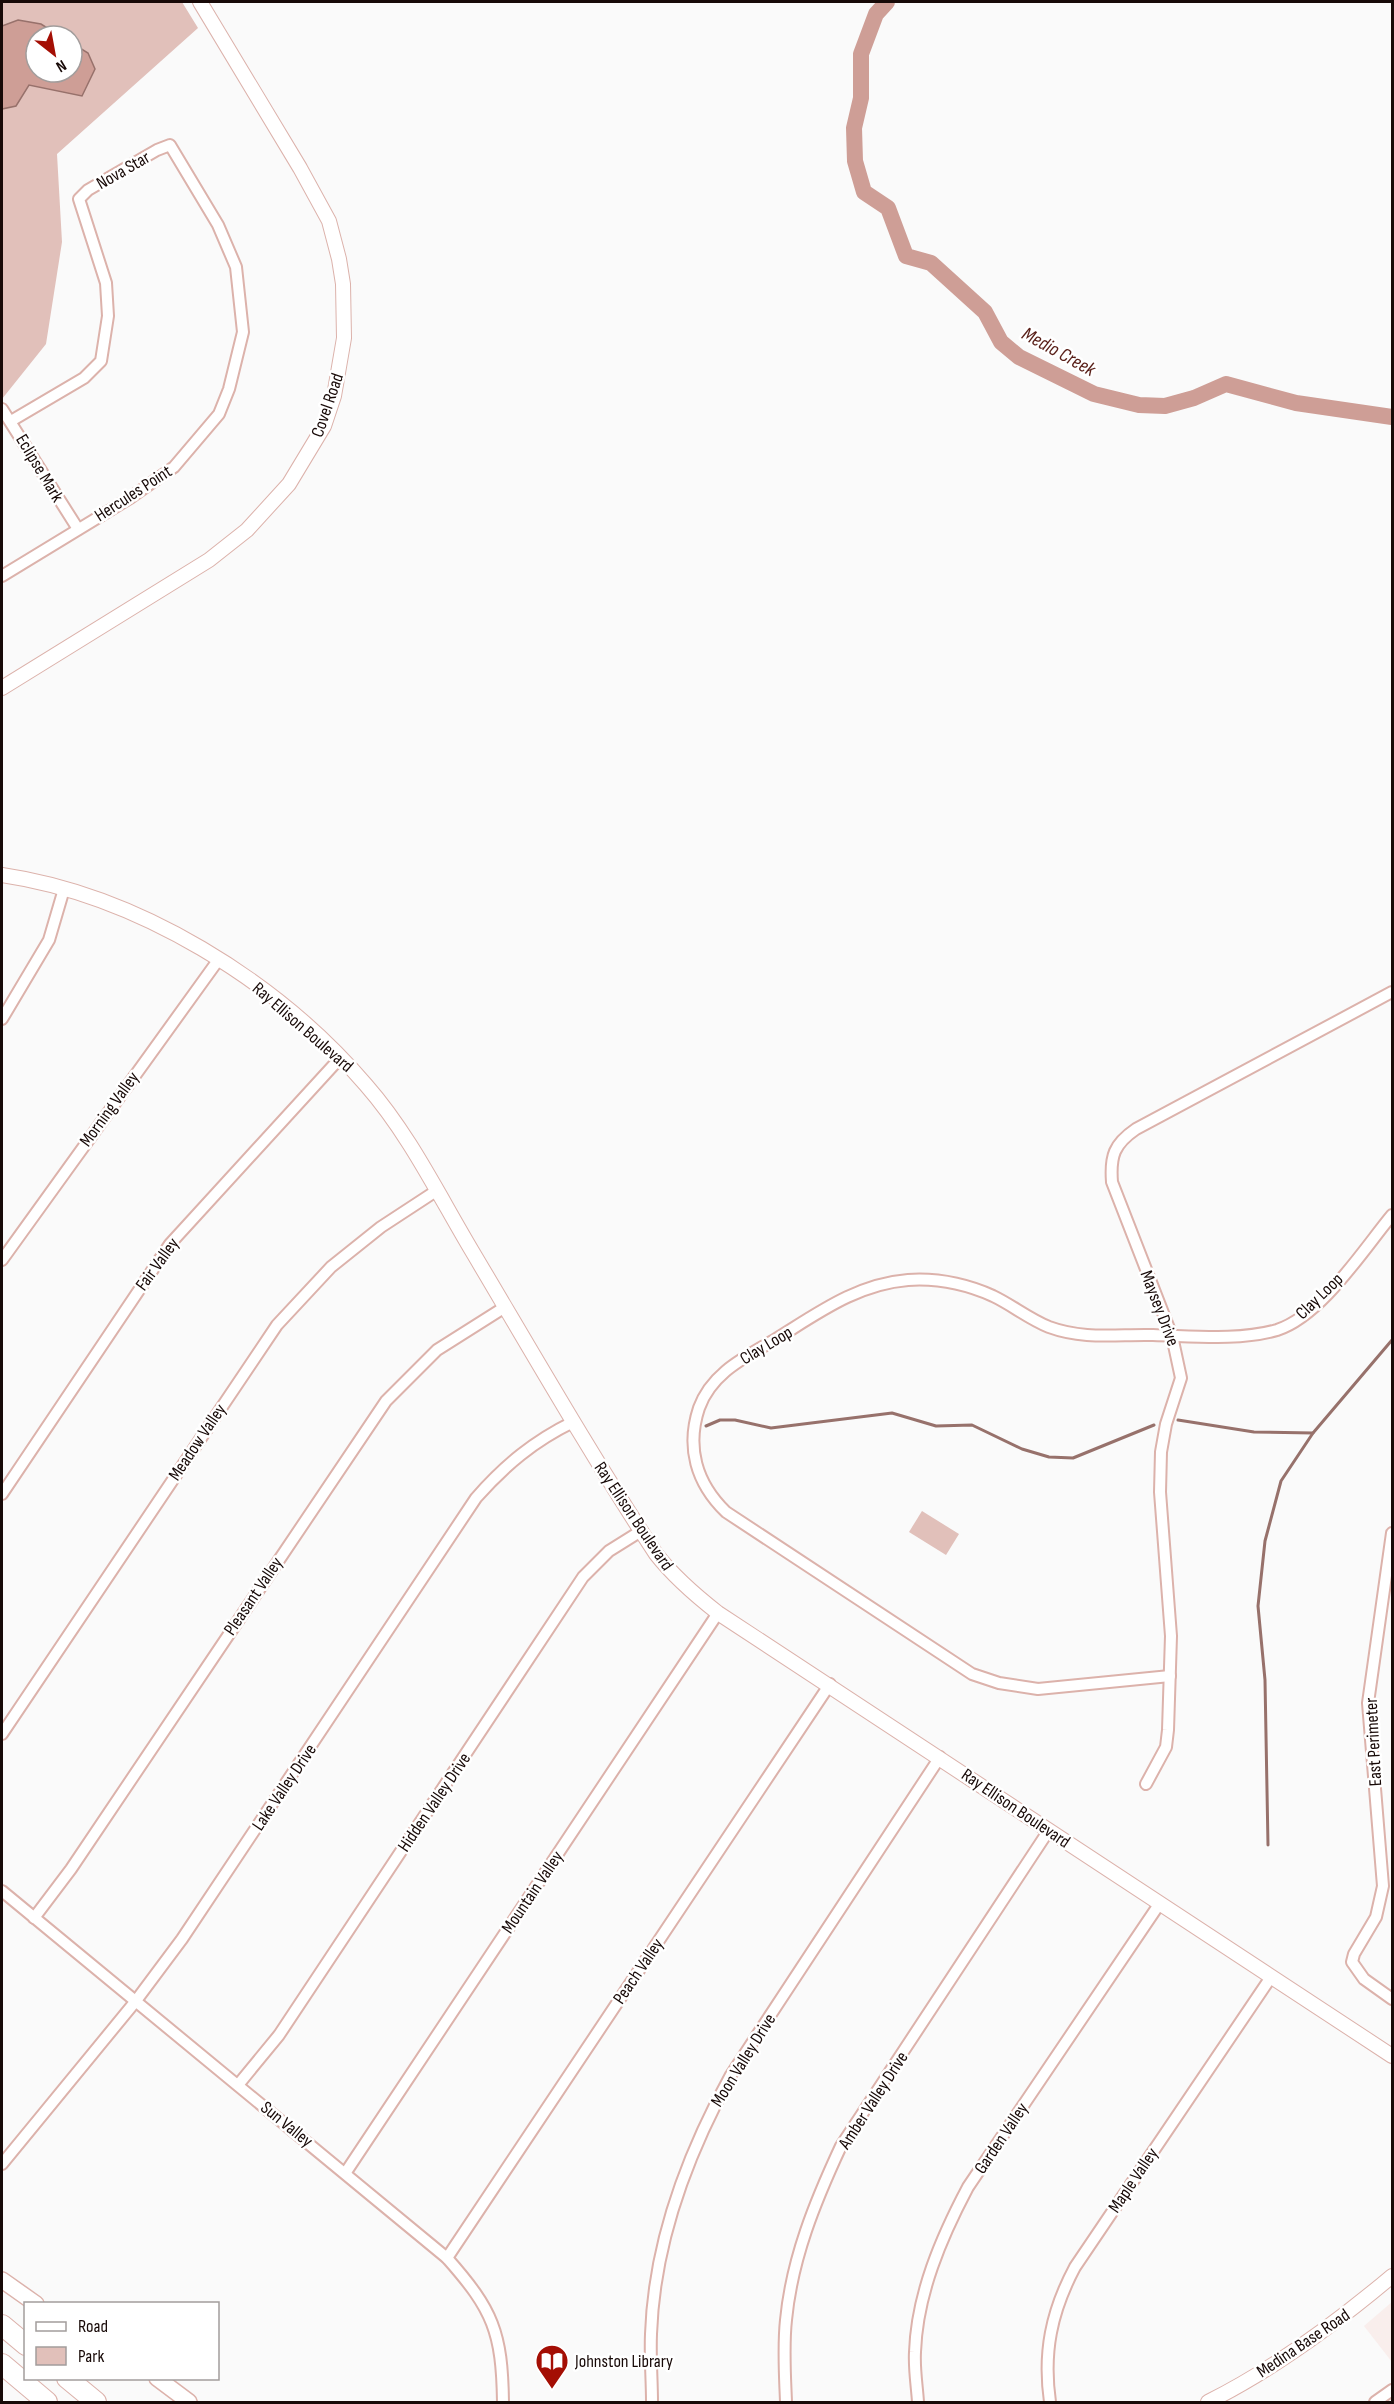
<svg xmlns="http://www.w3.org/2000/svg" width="1394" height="2404" font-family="'Sofia Sans Condensed',sans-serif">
<rect width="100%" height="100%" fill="#fafafa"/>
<!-- built -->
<polygon fill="#f9eeec" points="1392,2302 1392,2362 1364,2326"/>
<!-- green -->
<g fill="#e1c0ba" fill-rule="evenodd">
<path d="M2,2H182L198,28L57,154L62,242L46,344L2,399ZM36,36H72V72H36Z"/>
<polygon points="922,1511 959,1534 946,1555 909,1532"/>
</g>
<!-- water -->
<polygon fill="#ce9e96" stroke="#97716b" stroke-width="1.5" points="18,20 41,24 60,36 36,36 36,72 72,72 72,43 88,53 95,69 82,96 29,85 16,106 2,109 2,26"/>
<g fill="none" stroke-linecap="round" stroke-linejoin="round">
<!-- stream -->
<g stroke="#97716b" stroke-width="3">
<polyline points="1178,1420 1254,1432 1313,1433"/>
<polyline points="706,1426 720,1420 735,1420 771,1428 892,1413 936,1426 972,1425 1022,1449 1049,1457 1073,1458 1154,1425"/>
<polyline points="1268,1845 1265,1680 1258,1606 1265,1541 1281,1481 1313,1433 1392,1340"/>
</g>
<!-- river -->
<polyline stroke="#ce9e96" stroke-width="16" points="887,2 876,14 861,54 861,98 854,128 855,161 864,192 888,208 906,256 931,263 985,312 1001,342 1019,357 1094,394 1139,405 1165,406 1194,398 1226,384 1296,403 1392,417"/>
<!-- minor casing -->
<g stroke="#dcb2ab" stroke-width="14">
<g id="minor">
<polyline points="2,409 78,529"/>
<polyline points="2,576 130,498 174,467 219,414 229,389 243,332 236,267 218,225 170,145 157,150 88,190 79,199 106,283 108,316 101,361 84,378 11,421"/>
<polyline points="2,1019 49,940 64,889"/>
<polyline points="2,1260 219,959"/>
<polyline points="2,1494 170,1244 341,1057"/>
<polyline points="1392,1533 1368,1703 1383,1886 1376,1917 1354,1954 1352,1962 1364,1979 1392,1999"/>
<path d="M1170,1676L1038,1689L999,1683L972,1674L726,1512C696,1483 686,1447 699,1408C712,1372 746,1357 776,1339C818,1313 857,1284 908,1280C937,1278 966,1284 993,1296C1012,1305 1029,1319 1049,1327C1084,1340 1118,1334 1153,1335C1193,1336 1239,1341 1277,1330C1321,1316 1363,1250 1392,1215"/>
<polyline points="2,1734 277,1325 331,1267 381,1227 436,1191"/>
<path d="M1146,1784L1166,1747L1168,1730L1171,1636L1160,1492L1161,1452L1166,1424L1181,1378L1172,1336L1112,1182C1110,1156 1114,1144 1136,1129L1392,992"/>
<path d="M2,1891L447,2258C493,2310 502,2332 503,2402"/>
<polyline points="34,1918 71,1869 386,1401 437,1350 505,1307"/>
<polyline points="238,2085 279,2035 583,1577 609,1551 641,1531"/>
<path d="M2,2164L135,2002L182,1939L476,1498C505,1465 534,1441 573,1422"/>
<polyline points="346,2172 718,1613"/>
<polyline points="447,2258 830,1684"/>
<path d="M652,2402C652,2380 650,2357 651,2334C654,2244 688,2153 731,2075L940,1757"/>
<path d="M786,2402C785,2375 783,2347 786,2320C792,2258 815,2202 841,2146L1049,1830"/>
<path d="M918,2402C917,2386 914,2369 915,2352C917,2294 941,2238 968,2187L1160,1903"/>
<path d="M1050,2402C1043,2353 1051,2312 1075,2267L1271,1977"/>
<polyline points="1375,2402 1392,2390"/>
</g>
</g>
<!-- tertiary casing -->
<g stroke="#dcb2ab" stroke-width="16">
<g id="tertiary">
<polyline points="2,688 209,560 247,530 289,484 324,426 334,396 344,338 343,284 339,259 329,221 300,168 200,2"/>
<path d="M2,875C138,895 277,981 366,1085C409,1134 438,1194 472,1251C532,1352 591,1455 656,1554C674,1577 695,1595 718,1613L1392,2056"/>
<path d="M1208,2402C1274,2369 1335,2324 1392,2276"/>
</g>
</g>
<!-- secondary casing -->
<g stroke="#dcb2ab" stroke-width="18">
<g id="secondary">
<polyline points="2,2280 36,2304"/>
<polyline points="157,2378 189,2402"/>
</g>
</g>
<!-- motorway casing -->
<g stroke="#dcb2ab" stroke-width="22">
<g id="motorway">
<polyline points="2,2325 26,2345"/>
<polyline points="2,2364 47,2402"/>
<polyline points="67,2378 96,2402"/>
</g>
</g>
<!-- minor -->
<use href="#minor" stroke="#fff" stroke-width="10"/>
<!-- tertiary -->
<use href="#tertiary" stroke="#fff" stroke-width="14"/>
<!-- secondary -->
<use href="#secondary" stroke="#fff" stroke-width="15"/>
<!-- motorway -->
<use href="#motorway" stroke="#fff" stroke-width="20"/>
</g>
<!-- icons -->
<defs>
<g id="library-pin" transform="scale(1.725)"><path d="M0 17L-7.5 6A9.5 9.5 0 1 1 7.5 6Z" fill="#a40e04" stroke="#fff"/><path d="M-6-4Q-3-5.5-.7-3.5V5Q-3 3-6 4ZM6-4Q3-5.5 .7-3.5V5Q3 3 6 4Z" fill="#fff"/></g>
</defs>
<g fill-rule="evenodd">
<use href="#library-pin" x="552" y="2361"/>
</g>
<g text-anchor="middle" stroke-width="5" stroke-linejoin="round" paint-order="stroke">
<!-- street labels -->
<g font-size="18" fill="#170907" stroke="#fff">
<text transform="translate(123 170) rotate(-30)" y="6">Nova Star</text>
<text transform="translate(327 405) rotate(-71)" y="6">Covel Road</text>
<text transform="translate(40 468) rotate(59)" y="6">Eclipse Mark</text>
<text transform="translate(133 493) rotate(-33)" y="6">Hercules Point</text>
<text transform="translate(303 1027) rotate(41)" y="6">Ray Ellison Boulevard</text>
<text transform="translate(109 1109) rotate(-54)" y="6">Morning Valley</text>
<text transform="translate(157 1264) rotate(-54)" y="6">Fair Valley</text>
<text transform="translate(1319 1296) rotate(-44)" y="6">Clay Loop</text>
<text transform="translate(1160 1308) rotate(69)" y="6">Maysey Drive</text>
<text transform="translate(766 1345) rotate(-31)" y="6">Clay Loop</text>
<text transform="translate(197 1442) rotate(-56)" y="6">Meadow Valley</text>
<text transform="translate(634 1516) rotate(56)" y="6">Ray Ellison Boulevard</text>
<text transform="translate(253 1596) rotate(-56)" y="6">Pleasant Valley</text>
<text transform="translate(1373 1742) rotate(-93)" y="6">East Perimeter</text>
<text transform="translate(284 1787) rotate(-56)" y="6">Lake Valley Drive</text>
<text transform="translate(434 1802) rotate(-56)" y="6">Hidden Valley Drive</text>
<text transform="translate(1016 1808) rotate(34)" y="6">Ray Ellison Boulevard</text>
<text transform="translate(532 1892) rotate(-56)" y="6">Mountain Valley</text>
<text transform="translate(638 1971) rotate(-56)" y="6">Peach Valley</text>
<text transform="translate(743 2060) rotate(-58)" y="6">Moon Valley Drive</text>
<text transform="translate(873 2100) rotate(-57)" y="6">Amber Valley Drive</text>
<text transform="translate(287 2124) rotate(39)" y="6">Sun Valley</text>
<text transform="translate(1001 2138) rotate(-56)" y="6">Garden Valley</text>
<text transform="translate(1133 2180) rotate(-56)" y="6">Maple Valley</text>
<text transform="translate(1303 2343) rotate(-34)" y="6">Medina Base Road</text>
</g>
<!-- poi labels -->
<g font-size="18" fill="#170907" stroke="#fff" text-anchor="start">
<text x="575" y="2367">Johnston Library</text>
</g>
<!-- water labels -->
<g font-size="20" font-style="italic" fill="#581e17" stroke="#fff">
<text transform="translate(1059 351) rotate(29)" y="7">Medio Creek</text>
</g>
</g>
<!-- border -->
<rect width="1394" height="2404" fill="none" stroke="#170907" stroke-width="6"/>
<!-- legend -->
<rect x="24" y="2302" width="195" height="78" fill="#ffffff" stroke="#a29d9c" stroke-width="1.5"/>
<rect x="36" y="2322" width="30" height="9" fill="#ffffff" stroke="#a29d9c" stroke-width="1.5"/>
<text x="78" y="2332" font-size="18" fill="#170907">Road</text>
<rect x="36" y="2347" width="30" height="18" fill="#e1c0ba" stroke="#a29d9c" stroke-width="1.5"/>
<text x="78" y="2362" font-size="18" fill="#170907">Park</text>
<!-- north arrow -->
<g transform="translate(54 54) rotate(149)"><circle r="28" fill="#ffffff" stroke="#a29d9c" stroke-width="1.5"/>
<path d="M0-4.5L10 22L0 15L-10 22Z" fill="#a40e04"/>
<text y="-9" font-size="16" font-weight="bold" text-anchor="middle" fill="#170907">N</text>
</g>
</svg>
